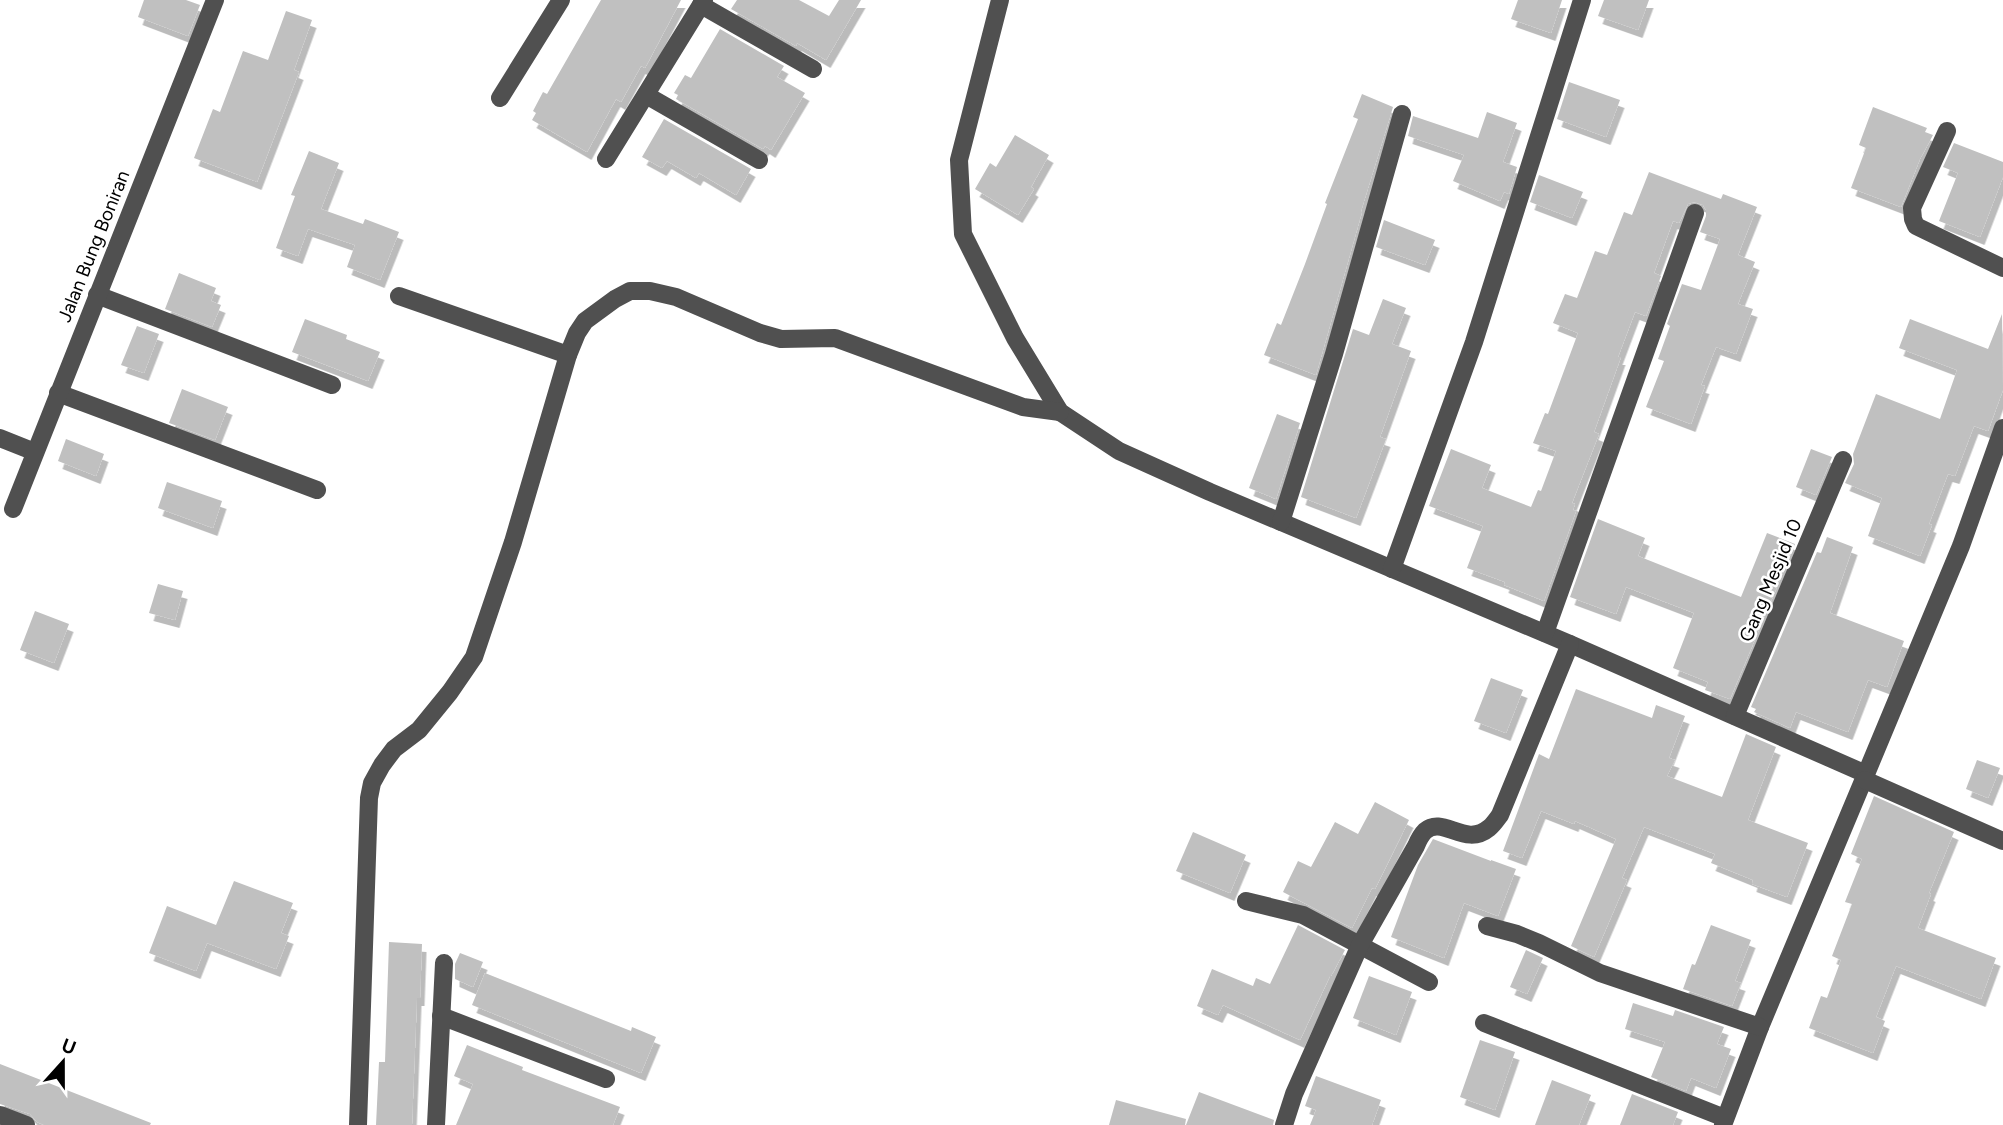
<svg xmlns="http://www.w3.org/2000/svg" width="2003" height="1125" font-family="Figtree,sans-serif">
<defs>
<filter id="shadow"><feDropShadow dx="4.5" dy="8" stdDeviation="0" flood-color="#0004"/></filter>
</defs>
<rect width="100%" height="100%" fill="#fff"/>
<!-- building -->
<g fill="#c0c0c0" filter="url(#shadow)">
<polygon points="144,0 186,0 200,5 188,36 138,17"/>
<polygon points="601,0 681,0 645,68 641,66 621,102 616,99 587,152 532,120 536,113 533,111 543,92 547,94"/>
<polygon points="737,0 799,0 829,16 839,0 861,0 826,60 797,43 796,46 731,9"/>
<polygon points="1518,0 1562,0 1551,33 1511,19"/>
<polygon points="1604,0 1649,0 1638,30 1598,16"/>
<polygon points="286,11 312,20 294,70 299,72 257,182 194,158 213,109 220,112 243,51 268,60"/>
<polygon points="720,29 784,66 777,77 805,93 771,150 765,146 763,149 676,99 678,95 674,93 685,75 691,78"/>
<polygon points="1569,82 1620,100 1606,137 1557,119"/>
<polygon points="1362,94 1393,107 1361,211 1362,212 1316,375 1264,355 1277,323 1281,325 1305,264 1327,204 1325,203 1358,119 1353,117"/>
<polygon points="1873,107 1927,128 1925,132 1933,135 1920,159 1901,207 1851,188 1866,148 1859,145"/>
<polygon points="1487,112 1517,123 1503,162 1517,167 1509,194 1504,192 1500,201 1453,181 1464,155 1408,136 1413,116 1478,138"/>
<polygon points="664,119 751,169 736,195 699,173 696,178 667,161 662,168 642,157"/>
<polygon points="1015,135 1049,155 1031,187 1034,189 1018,215 975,189 990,163 996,167"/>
<polygon points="1954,143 2003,162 2003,177 1980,237 1939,221 1958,173 1943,167"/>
<polygon points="309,151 339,163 321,209 363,224 365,219 399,232 380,280 347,267 355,245 308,229 298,256 276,248 295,196 291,195"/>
<polygon points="1649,172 1721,199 1723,194 1757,207 1738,255 1755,262 1738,304 1753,309 1736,354 1716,347 1701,385 1705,386 1691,424 1646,407 1664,361 1658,359 1670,326 1667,324 1682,284 1701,290 1720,239 1700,232 1706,216 1706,210 1703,205 1694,202 1688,204 1679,223 1673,221 1654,273 1661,276 1646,316 1635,312 1618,357 1621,357 1594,432 1599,434 1572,503 1575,504 1573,510 1576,511 1544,601 1504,585 1505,582 1467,568 1483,526 1429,506 1451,449 1491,465 1482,488 1531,507 1538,490 1541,491 1556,451 1533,443 1545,413 1548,414 1578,333 1553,323 1565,294 1577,298 1595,251 1607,255 1624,212 1632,215"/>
<polygon points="1539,175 1583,192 1572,218 1530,202"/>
<polygon points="1384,220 1435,240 1425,265 1376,247"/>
<polygon points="179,273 216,288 211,301 221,305 212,327 165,309"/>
<polygon points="1383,299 1406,308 1392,344 1411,351 1380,437 1386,439 1356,518 1301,497 1353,329 1369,335"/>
<polygon points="2002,314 2003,390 1988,431 1974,426 1955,476 1948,474 1929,524 1932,525 1920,556 1868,536 1882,498 1845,483 1854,464 1853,454 1876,394 1940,419 1957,370 1899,348 1910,319 1988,349"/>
<polygon points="305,319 347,335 346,339 380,352 368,381 292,352"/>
<polygon points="137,326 159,334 144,373 121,365"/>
<polygon points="182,389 228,407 215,440 169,423"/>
<polygon points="1277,414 1300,423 1276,499 1249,488"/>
<polygon points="66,439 104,454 96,476 58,461"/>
<polygon points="1811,449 1832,457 1816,495 1796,487"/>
<polygon points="167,482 222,501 213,528 158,508"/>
<polygon points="1598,519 1645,538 1638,556 1741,597 1767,533 1795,544 1730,699 1705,690 1708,682 1673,668 1694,613 1626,587 1616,614 1570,597"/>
<polygon points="1827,537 1853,547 1830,613 1904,641 1887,687 1868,680 1848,732 1796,712 1790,728 1754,712 1756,709 1751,707 1817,552 1821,553"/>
<polygon points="158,584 183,591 175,620 149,613"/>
<polygon points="35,611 69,624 54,663 20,650"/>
<polygon points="1491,678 1523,690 1506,733 1474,721"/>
<polygon points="1576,689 1652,718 1656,705 1685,716 1669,758 1675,760 1667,776 1722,797 1746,734 1776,747 1748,820 1808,843 1787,897 1752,884 1753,880 1711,863 1715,854 1644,827 1622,878 1627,880 1594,957 1571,946 1616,839 1575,821 1574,824 1541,811 1522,858 1503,851 1539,754 1549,759"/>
<polygon points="1977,760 2000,768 1988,798 1966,789"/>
<polygon points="1874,796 1954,832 1929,893 1931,894 1918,928 1996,958 1981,999 1896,966 1876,1017 1885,1021 1873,1053 1809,1028 1821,996 1827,998 1841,960 1832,956 1852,904 1845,902 1862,859 1851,854"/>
<polygon points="1375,802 1409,820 1375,889 1372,888 1352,928 1283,892 1298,861 1311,867 1335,822 1358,834"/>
<polygon points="1193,832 1246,855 1230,893 1176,871"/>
<polygon points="1433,839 1491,861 1491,860 1516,869 1498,916 1464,903 1444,958 1391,937 1418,865"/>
<polygon points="234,881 293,903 281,933 289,936 276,969 207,943 196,971 149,953 167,906 216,925"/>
<polygon points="1298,925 1345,950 1331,976 1330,976 1300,1040 1223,1005 1218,1015 1197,1006 1212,969 1253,986 1256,978 1270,984"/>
<polygon points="1711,925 1751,940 1735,981 1741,983 1732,1006 1683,989 1692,964 1695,965"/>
<polygon points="389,942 422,944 420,998 417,998 412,1125 376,1125 379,1062 385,1062"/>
<polygon points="1526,950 1543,958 1527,994 1510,987"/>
<polygon points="460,953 483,962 473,987 455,979 455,964"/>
<polygon points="485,973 631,1031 632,1027 656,1037 641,1073 472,1005"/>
<polygon points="1369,976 1412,992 1396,1035 1353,1018"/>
<polygon points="1633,1003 1673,1016 1675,1010 1724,1027 1717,1044 1731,1049 1716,1088 1691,1078 1686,1091 1651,1077 1665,1042 1625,1029"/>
<polygon points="1480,1040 1515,1052 1495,1110 1460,1097"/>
<polygon points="467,1045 523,1067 522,1070 620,1107 613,1125 456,1125 473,1084 454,1076"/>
<polygon points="0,1064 151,1123 150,1125 44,1125 37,1122 30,1114 0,1104"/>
<polygon points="1316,1076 1381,1100 1372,1125 1310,1125 1316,1110 1305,1106"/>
<polygon points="1552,1080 1591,1095 1579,1125 1535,1125"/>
<polygon points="1199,1092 1274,1120 1273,1125 1186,1125"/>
<polygon points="1632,1094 1678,1112 1673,1125 1620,1125"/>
<polygon points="1116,1100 1186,1119 1185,1125 1109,1125"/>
</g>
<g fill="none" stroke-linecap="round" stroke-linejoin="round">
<!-- minor -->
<g stroke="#505050" stroke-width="18">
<polyline points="1000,0 959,160 963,234 1015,338 1060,412 1119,451 1210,492 1570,644 1866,774 1760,1027 1723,1125"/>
<polyline points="701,5 813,69"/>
<polyline points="646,95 759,160"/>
<polyline points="500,98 561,0"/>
<polyline points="1947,131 1912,208 1913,219 1916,226 2003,268"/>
<polyline points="606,159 704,0"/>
<polyline points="97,295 332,385"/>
<polyline points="399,296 568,355"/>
<polyline points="58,393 317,490"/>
<polyline points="0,438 35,452"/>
<polyline points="13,509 215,0"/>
<polyline points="1281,522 1334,354 1402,114"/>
<polyline points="1392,569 1474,342 1582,0"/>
<polyline points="1545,633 1695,213"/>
<polyline points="1735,716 1843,460"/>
<polyline points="1866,774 1961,546 2003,428"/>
<polyline points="1865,780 2003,841"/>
<polyline points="1246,901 1303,915 1429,982"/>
<polyline points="1487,926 1517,934 1539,943 1600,973 1760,1027"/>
<polyline points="441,1016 606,1079"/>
<polyline points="1484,1023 1725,1118"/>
<polyline points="0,1115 26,1125"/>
<polyline points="358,1125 369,798 372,783 382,765 394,749 419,730 450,692 474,657 513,542 568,355 577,333 585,321 615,299 630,291 650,291 676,297 760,333 781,339 835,338 1023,407 1060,412"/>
<polyline points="436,1125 444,963"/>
<path d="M1284,1125L1294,1094L1360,945L1416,846C1418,841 1421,835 1425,831C1443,815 1465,848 1489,828C1493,825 1497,819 1500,815L1570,644"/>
</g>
</g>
<g text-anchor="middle" stroke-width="5" stroke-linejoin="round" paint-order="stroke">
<!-- street labels -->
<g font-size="19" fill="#000" stroke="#fff">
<text transform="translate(93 246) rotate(-68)" y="7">Jalan Bung Boniran</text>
<text transform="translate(1770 580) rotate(-67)" y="7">Gang Mesjid 10</text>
</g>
</g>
<!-- north arrow -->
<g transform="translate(63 1062) rotate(21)" stroke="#ffffff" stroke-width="5" paint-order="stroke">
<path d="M0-5L12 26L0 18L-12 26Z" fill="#000000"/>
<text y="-10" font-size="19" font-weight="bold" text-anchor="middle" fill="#000000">U</text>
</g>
</svg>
